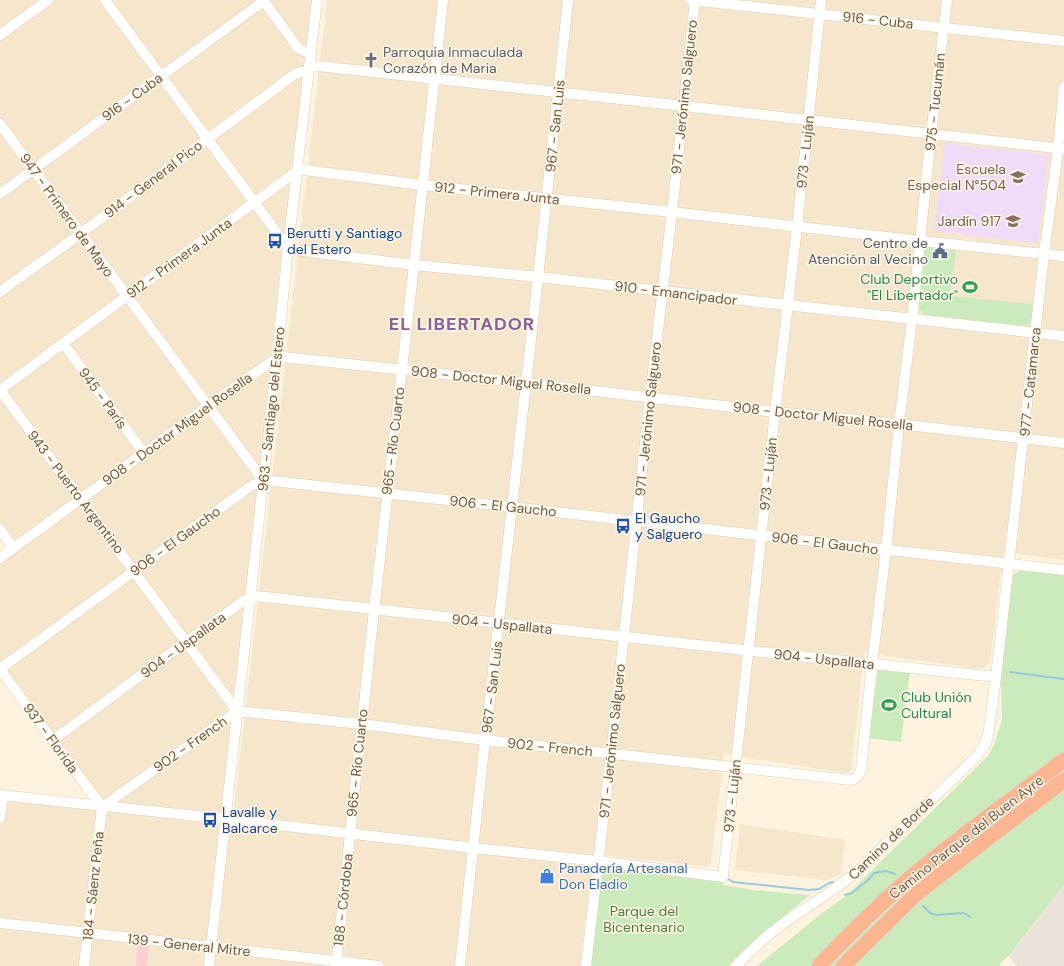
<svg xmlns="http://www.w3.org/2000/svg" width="1064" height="966" font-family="'DM Sans',sans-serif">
<rect width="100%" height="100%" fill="#fdf3de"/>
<!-- residential -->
<g fill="#f5e6cc">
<polygon points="0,0 313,0 295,167 283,237 261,460 221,812 101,801 0,662 0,564 20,549 0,521"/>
<polygon points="327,0 1064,0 1064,560 1003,552 990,663 982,669 864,653 851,771 845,773 724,754 711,863 708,867 593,854 580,966 0,966 0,798 232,826"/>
<polygon points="740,824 845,840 841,874 827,880 735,870"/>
</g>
<!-- industrial -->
<polygon fill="#ebe3da" points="1064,885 1064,966 1017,966 1009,957 1061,888"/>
<!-- education -->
<polygon fill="#f0dbf9" points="945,143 1049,155 1038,243 934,231"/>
<!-- medical -->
<polygon fill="#fcd0d2" points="138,945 149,946 147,966 136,966"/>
<!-- green -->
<g fill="#ccebbc">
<polygon points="930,247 956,250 950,296 1034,304 1031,323 1027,326 924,315 919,308 924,253 926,248"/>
<polygon points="1023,569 1064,574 1064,885 1061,888 1009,956 1000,963 1001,966 757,966 821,914 846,896 988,756 994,745 1002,720 1001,678 1012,575"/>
<polygon points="878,668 910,672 901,742 869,738"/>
<polygon points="602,866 722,879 723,885 754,890 810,895 769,928 728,966 591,966"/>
</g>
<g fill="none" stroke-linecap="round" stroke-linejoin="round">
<!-- stream -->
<g stroke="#98cad9" stroke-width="2">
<polyline points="1010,672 1064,679"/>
<polyline points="728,879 733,882 809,890 819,889 829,883 833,882"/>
<polyline points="845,895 852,893 868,880 874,873 886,871 895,874"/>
<polyline points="923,906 930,913 936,915 964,913 970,917"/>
</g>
<!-- minor casing -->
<g stroke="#e1cfba" stroke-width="11">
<g id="minor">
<polyline points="105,0 280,237 288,247 295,250 414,265 538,277 1064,336"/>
<polyline points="263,0 298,48 304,51 311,53"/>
<polyline points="691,0 1064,41"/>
<polyline points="0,35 48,0"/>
<polyline points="309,65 684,106 1064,149"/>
<polyline points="0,124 263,480"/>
<polyline points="0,194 265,0"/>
<polyline points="0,292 80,234 295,74 301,72 308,72"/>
<polyline points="63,343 143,452"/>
<polyline points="0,529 13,548"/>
<polyline points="0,558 208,406 268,364 277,358 283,357 526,383 775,412 899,424 1064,443"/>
<polyline points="0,669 134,571 251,486 263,480 512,507 1064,570"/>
<polyline points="0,669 102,807"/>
<polyline points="237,711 0,390 127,296 297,171 305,170 423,185 672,212 921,241 1064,256"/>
<path d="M53,740L186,642L242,602L250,598L256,596L499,623C541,628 584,632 626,637C749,651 873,664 996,677"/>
<polyline points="0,795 226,819 474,848 598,861 723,877 775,412 797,227 821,0"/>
<path d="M102,807L237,711L362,724L485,740L851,780C857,778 859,776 861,770L872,664L886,550L899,424L912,320L931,134L947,0"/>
<polyline points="0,818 3,795"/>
<polyline points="0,923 379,966"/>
<polyline points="84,966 102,807"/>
<polyline points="209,966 277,358 288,247 317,0"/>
<polyline points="336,966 374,610 414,265 443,0"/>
<polyline points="460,966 485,740 512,507 526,383 538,277 568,0"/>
<polyline points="586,966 611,754 650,397 672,212 695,0"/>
<path d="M736,966C751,950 767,935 784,923C810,904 836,890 860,869L976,757L985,745L988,736L996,677L1044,254L1058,149L1064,87"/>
</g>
</g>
<!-- highway casing -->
<g stroke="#e0dad6" stroke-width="16">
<g id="highway">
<path d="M819,966C848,935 879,905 911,877C960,836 1013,799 1064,760"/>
<polyline points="843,966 912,898 934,880 1064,780"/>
</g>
</g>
<!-- minor -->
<use href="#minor" stroke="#fff" stroke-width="10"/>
<!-- highway -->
<use href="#highway" stroke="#fbb591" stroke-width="15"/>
</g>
<!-- icons -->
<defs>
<g id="church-bare" transform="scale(1.2)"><path d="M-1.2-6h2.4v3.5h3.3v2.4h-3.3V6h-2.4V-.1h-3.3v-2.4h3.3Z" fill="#6b7280" stroke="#fff7e5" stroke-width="2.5" paint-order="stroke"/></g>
<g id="school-bare" transform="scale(1.2)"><path d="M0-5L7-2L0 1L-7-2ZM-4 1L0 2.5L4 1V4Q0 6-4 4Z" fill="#8d6e63" stroke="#fff7e5" stroke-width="2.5" paint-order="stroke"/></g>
<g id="bus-bare" transform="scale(1.2)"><path d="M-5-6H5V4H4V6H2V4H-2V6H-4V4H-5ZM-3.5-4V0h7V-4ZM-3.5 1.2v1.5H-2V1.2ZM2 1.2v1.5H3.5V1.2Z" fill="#1a4fb4" stroke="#fff7e5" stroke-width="2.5" paint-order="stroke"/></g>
<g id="civic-bare" transform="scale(1.2)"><path d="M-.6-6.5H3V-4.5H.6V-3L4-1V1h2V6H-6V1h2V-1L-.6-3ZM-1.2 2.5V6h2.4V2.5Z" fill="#5c6f8a" stroke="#fff7e5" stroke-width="2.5" paint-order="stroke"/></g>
<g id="stadium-bare" transform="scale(1.2)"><path d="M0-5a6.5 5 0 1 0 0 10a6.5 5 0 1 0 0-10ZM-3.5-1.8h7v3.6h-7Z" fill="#2e9e5b" stroke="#fff7e5" stroke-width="2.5" paint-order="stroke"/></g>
<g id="shop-bare" transform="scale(1.2)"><path d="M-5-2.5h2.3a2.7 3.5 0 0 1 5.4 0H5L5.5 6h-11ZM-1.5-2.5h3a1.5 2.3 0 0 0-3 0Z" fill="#3f7fe0" stroke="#fff7e5" stroke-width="2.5" paint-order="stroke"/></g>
</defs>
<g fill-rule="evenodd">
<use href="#church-bare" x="371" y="60"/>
<use href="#school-bare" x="1018" y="177"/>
<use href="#school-bare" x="1013" y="221"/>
<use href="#bus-bare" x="275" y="241"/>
<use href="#civic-bare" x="940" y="251"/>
<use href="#stadium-bare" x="970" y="287"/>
<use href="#bus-bare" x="623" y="526"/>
<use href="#stadium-bare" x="889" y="705"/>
<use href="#bus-bare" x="210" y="820"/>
<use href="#shop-bare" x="547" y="876"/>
</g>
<g text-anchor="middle" stroke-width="3" stroke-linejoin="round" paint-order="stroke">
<!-- street labels -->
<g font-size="14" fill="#745945" stroke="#fff7e5">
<text transform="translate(878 20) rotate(6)" y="5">916 - Cuba</text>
<text transform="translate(132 97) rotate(-36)" y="5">916 - Cuba</text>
<text transform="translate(684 97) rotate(-84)" y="5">971 - Jerónimo Salguero</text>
<text transform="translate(935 102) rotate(-84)" y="5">975 - Tucumán</text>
<text transform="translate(555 126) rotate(-84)" y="5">967 - San Luis</text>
<text transform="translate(805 152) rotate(-84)" y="5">973 - Luján</text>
<text transform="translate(153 179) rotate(-37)" y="5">914 - General Pico</text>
<text transform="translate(497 193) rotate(6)" y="5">912 - Primera Junta</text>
<text transform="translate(67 215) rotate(54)" y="5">947 - Primero de Mayo</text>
<text transform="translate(179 258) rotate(-36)" y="5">912 - Primera Junta</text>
<text transform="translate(676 293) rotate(7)" y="5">910 - Emancipador</text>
<text transform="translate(501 380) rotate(6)" y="5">908 - Doctor Miguel Rosella</text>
<text transform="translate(1030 382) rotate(-84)" y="5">977 - Catamarca</text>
<text transform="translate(103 398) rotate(54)" y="5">945 - París</text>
<text transform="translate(271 409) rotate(-84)" y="5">963 - Santiago del Estero</text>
<text transform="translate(823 416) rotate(6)" y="5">908 - Doctor Miguel Rosella</text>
<text transform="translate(648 419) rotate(-84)" y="5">971 - Jerónimo Salguero</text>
<text transform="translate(177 429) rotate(-36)" y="5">908 - Doctor Miguel Rosella</text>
<text transform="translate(393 441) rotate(-83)" y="5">965 - Río Cuarto</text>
<text transform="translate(768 474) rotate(-84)" y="5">973 - Luján</text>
<text transform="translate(76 492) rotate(53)" y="5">943 - Puerto Argentino</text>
<text transform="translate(503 506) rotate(6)" y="5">906 - El Gaucho</text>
<text transform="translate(175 541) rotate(-36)" y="5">906 - El Gaucho</text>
<text transform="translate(825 543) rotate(7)" y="5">906 - El Gaucho</text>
<text transform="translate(502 624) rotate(6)" y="5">904 - Uspallata</text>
<text transform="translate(183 645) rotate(-36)" y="5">904 - Uspallata</text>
<text transform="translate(824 659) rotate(6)" y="5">904 - Uspallata</text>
<text transform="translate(492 687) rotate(-83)" y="5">967 - San Luis</text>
<text transform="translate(51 738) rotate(54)" y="5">937 - Florida</text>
<text transform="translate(612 741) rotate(-84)" y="5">971 - Jerónimo Salguero</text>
<text transform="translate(190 744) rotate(-35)" y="5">902 - French</text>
<text transform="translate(550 747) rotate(6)" y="5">902 - French</text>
<text transform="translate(357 763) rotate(-84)" y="5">965 - Río Cuarto</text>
<text transform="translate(732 796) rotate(-84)" y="5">973 - Luján</text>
<text transform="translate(966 837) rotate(-38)" y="5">Camino Parque del Buen Ayre</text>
<text transform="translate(891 838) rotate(-44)" y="5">Camino de Borde</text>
<text transform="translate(93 886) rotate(-84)" y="5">184 - Sáenz Peña</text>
<text transform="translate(343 900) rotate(-84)" y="5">188 - Córdoba</text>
<text transform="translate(189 945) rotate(6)" y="5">139 - General Mitre</text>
</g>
<!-- worship labels -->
<g font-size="14" fill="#5b616d" stroke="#fff7e5" text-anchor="start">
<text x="383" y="57">Parroquia Inmaculada<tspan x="383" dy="16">Corazón de Maria</tspan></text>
</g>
<!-- education labels -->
<g font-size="14" fill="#785e54" stroke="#fff7e5" text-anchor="end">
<text x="1006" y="174">Escuela<tspan x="1006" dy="16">Especial N°504</tspan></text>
<text x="1001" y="226">Jardín 917</text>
</g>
<!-- transit labels -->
<g font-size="14" fill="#164399" stroke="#fff7e5" text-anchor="start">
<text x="287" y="238">Berutti y Santiago<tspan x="287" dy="16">del Estero</tspan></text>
<text x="635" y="523">El Gaucho<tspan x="635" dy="16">y Salguero</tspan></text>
<text x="222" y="817">Lavalle y<tspan x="222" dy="16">Balcarce</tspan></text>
</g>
<!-- service labels -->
<g font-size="14" fill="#4e5e75" stroke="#fff7e5" text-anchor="end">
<text x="928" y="248">Centro de<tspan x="928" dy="16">Atención al Vecino</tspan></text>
</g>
<!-- leisure labels -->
<g font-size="14" fill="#27864d" stroke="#fff7e5" text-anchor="end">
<text x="958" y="284">Club Deportivo<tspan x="958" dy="16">"El Libertador"</tspan></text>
<text x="901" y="702" text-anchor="start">Club Unión<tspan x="901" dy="16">Cultural</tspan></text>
</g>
<!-- shop labels -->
<g font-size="14" fill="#366cbe" stroke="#fff7e5" text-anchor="start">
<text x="559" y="873">Panadería Artesanal<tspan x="559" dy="16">Don Eladio</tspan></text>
</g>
<!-- park labels -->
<g font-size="14" fill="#4b7a3d" stroke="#fff7e5">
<text x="644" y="916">Parque del<tspan x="644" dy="16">Bicentenario</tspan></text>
</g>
<!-- district labels -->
<g font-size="18" font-weight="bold" letter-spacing="1" fill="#896098" stroke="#fff7e5">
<text x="462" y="330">EL LIBERTADOR</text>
</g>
</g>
</svg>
